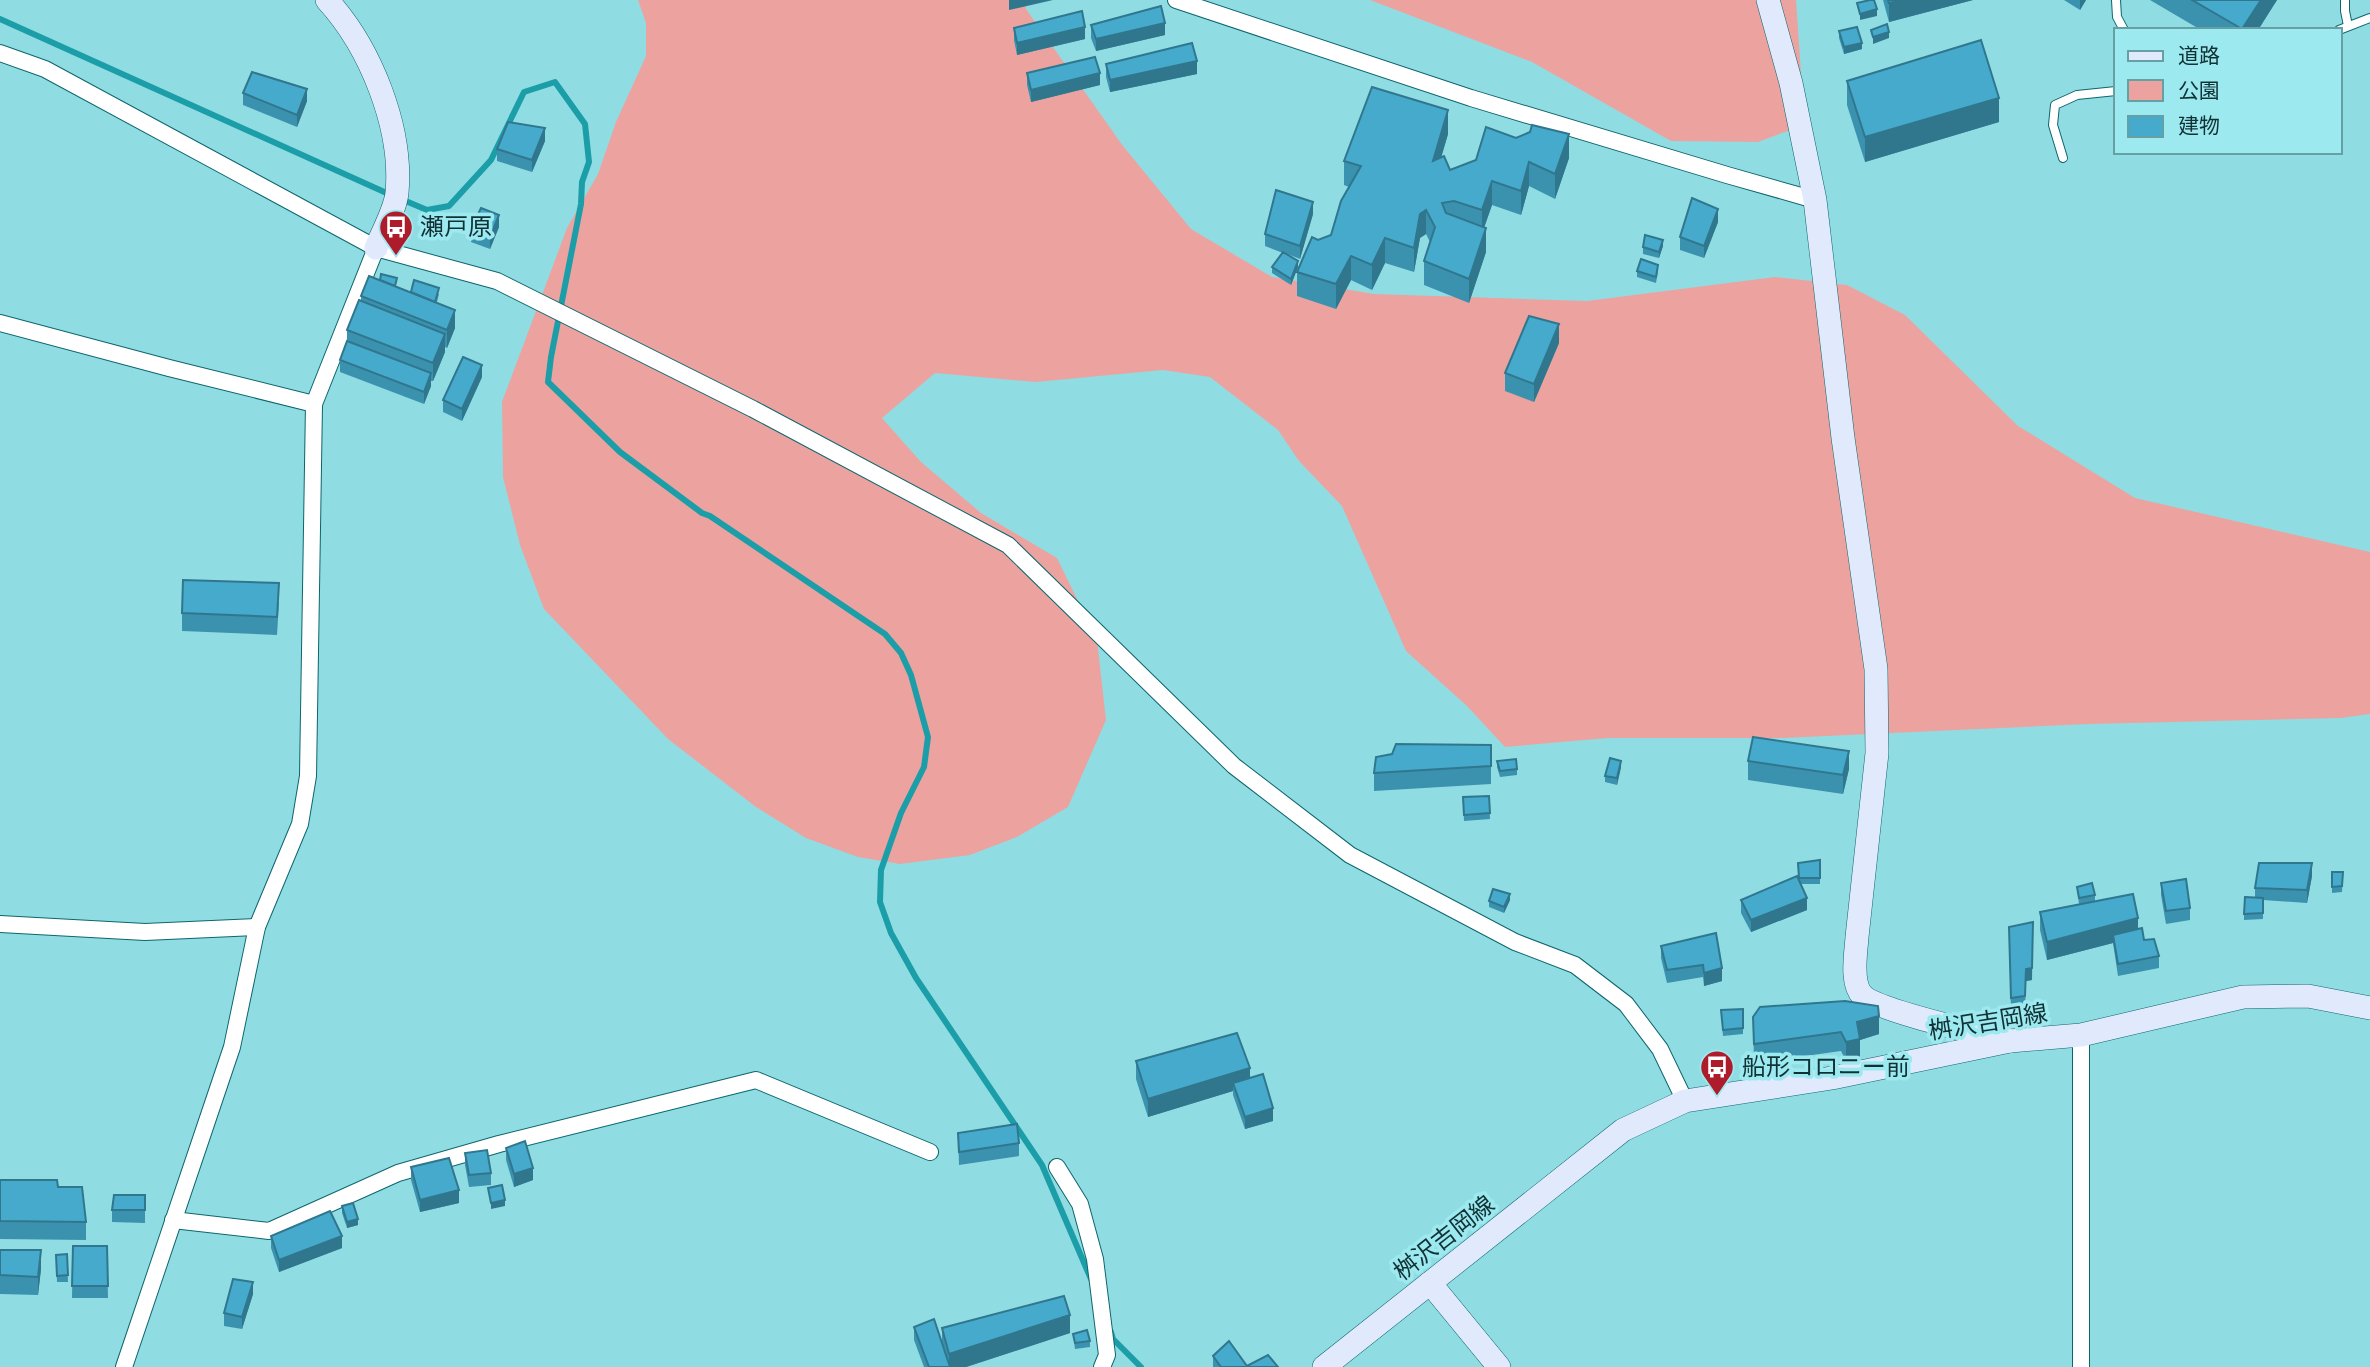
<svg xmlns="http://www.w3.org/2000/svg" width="2370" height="1367" font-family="'Work Sans','Noto Sans JP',sans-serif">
<rect width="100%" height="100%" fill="#90dce3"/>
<!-- green -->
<g fill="#eca39f">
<polygon points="638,0 1025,0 1026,9 1123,146 1191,229 1272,277 1374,294 1587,301 1775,277 1847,285 1905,315 2018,426 2135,498 2370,552 2370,714 2341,718 2089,724 1783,738 1608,738 1505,747 1467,706 1406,651 1342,506 1299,461 1278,430 1210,377 1163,370 1036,382 935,373 882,418 921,462 981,513 1057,558 1097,640 1106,720 1068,807 1017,837 970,855 900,864 858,857 806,838 756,807 668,739 544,609 520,545 503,477 502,402 567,228 598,174 616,122 646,56 646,23"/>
<polygon points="1370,0 1796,0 1803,103 1790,130 1758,142 1671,141 1532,62"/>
</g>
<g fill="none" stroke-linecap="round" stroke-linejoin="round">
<!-- stream -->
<g stroke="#1b9ea8" stroke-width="6">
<polyline points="0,19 391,195"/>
<polyline points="401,199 427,210 449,206 491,160 524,92 555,82 585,124 589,162 582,182 581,204 551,357 548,382 620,452 702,513 710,516 885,634 901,653 911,675 928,737 924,767 901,813 881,870 880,902 891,933 916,978 1042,1165 1091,1279"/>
<polyline points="1111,1332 1113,1339 1141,1367"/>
</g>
<!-- lane casing -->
<g stroke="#0d666d" stroke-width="10">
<g id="lane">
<polyline points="2116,0 2117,17 2124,30"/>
<polyline points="2345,0 2345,11 2348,26"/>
<polyline points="2339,30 2370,18"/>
<polyline points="2063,158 2053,125 2055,105 2077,95 2116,91"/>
</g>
</g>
<!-- street casing -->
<g stroke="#0d666d" stroke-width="18">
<g id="street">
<polyline points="1176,0 1471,98 1727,175 1815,200"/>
<polyline points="0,53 45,69 376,248 497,281 753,409 1008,545 1234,766 1350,855 1515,942 1575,965 1626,1004 1660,1049 1685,1101"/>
<polyline points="0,323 169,368 314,404"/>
<polyline points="0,924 145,932 257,927"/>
<polyline points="2081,1035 2081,1367"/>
<polyline points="1057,1167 1080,1204 1095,1259 1107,1355 1102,1367"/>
<polyline points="173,1220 269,1231 398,1173 499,1144 756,1080 930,1152"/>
<polyline points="124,1367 232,1047 257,927 300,824 308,776 314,404 376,248"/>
</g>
</g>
<!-- secondary casing -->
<g stroke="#0d666d" stroke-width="24">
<g id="secondary">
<path d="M327,0C370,47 403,127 397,193C395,210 383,231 376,248"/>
<path d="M1768,0L1791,83L1815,200L1843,438L1876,669L1877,753L1857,937C1856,953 1850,984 1863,996C1879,1011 1983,1034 2010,1041"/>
<polyline points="1430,1283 1499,1367"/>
<polyline points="1324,1367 1623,1130 1685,1101 1832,1078 2010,1041 2081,1035 2243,997 2308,996 2370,1008"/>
</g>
</g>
<!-- lane -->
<use href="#lane" stroke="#fff" stroke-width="8"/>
<!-- street -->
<use href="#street" stroke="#fff" stroke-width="16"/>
<!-- secondary -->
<use href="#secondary" stroke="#e1eafc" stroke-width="23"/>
</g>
<!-- wall -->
<g fill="#3b92af">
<polygon points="1883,0 1973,0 1889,22"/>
<polygon points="2064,0 2086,0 2080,10"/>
<polygon points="2150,0 2277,0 2258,30 2201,30"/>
<polygon points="1091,25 1165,35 1096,51 1091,38"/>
<polygon points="1014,28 1085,39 1017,55 1014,40"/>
<polygon points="1839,31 1862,49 1844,54 1839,38"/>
<polygon points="1106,64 1197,74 1110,92 1106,77"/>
<polygon points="1027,73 1100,85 1031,102 1027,85"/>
<polygon points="1847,81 1999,122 1865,162 1847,105"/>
<polygon points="243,93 307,101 297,127 243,105"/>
<polygon points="1448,134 1441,158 1450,170 1569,158 1555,199 1529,186 1521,215 1492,205 1484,227 1486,252 1469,303 1424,285 1424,261 1430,242 1426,234 1420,238 1414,272 1385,263 1372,290 1351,280 1336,309 1297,296 1297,272 1318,240 1331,235 1349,187 1344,185 1344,161"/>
<polygon points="545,141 532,172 497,161 497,149"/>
<polygon points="1313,214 1300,259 1285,253 1298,267 1291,285 1272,273 1272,267 1283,253 1265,246 1265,234"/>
<polygon points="1718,222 1704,258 1680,250 1680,237"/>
<polygon points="499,227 490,249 471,242 471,229"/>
<polygon points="1663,246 1659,258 1643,254 1643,247"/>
<polygon points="1637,271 1658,271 1656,283 1637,277"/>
<polygon points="396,286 411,292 439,294 437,302 455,328 447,348 445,347 445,352 433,381 431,381 431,386 424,404 340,372 340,360 347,341 347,330 361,301 361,296"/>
<polygon points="1559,343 1534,402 1505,391 1505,373"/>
<polygon points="482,377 462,421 443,412 443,400"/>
<polygon points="279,602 277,635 182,631 182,613"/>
<polygon points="1491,745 1491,784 1374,791 1374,773 1392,754"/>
<polygon points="1497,761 1517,769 1517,775 1500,777 1497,767"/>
<polygon points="1748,761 1849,769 1843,794 1748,780"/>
<polygon points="1621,767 1617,785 1605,782 1605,776"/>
<polygon points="1489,796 1490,819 1464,821 1463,797"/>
<polygon points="1820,860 1820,884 1801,884 1807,910 1751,932 1741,913 1741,900 1799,879 1798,863"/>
<polygon points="2332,872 2343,872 2342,892 2332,893"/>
<polygon points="2312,876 2307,903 2263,900 2263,919 2244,920 2244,914 2255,897 2255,888"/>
<polygon points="2161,883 2190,908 2190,920 2166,924 2161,895"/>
<polygon points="2077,887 2095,895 2095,901 2138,929 2144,940 2159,956 2159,968 2118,976 2113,943 2047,960 2040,930 2040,912 2079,904"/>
<polygon points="1510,900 1504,913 1489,907 1489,901"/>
<polygon points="1716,933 1722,981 1704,986 1703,977 1667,983 1661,958 1661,946"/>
<polygon points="2009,939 2032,980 2026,981 2025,1009 2011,1010"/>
<polygon points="1743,1009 1743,1034 1723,1036 1721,1010"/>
<polygon points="1753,1017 1879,1034 1860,1040 1860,1057 1846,1061 1841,1051 1754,1063"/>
<polygon points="1136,1061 1250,1078 1273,1121 1245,1129 1233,1095 1233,1091 1148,1117 1136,1079"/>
<polygon points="958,1133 1019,1143 1019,1156 959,1165"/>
<polygon points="506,1148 533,1180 514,1187 506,1160"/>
<polygon points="465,1153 491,1173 491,1185 469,1187 465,1165"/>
<polygon points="411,1167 459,1203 420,1212 411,1180"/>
<polygon points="0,1180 58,1187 86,1222 86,1240 0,1239"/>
<polygon points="145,1195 145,1223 112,1222 112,1210"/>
<polygon points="342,1206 358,1225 347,1228 342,1213"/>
<polygon points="271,1236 342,1248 279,1272 271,1248"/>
<polygon points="73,1246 107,1246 108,1298 72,1298"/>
<polygon points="0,1250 41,1269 38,1295 0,1294"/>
<polygon points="67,1254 68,1282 57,1282 56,1255"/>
<polygon points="253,1294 242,1329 224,1326 224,1313"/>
<polygon points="914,1327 942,1341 942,1328 1070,1333 966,1367 924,1367 914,1340"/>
<polygon points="1073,1334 1090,1341 1090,1347 1075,1349"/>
<polygon points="1213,1356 1247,1366 1278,1367 1213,1367"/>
</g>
<!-- shaded-wall -->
<g fill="#30778e">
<polygon points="1009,0 1053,0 1009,10"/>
<polygon points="1902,0 1973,0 1889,22 1889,3"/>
<polygon points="2080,0 2086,0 2080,10"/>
<polygon points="2261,0 2277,0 2258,30 2242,30"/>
<polygon points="1877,9 1877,16 1860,20 1860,14"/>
<polygon points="1165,23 1165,35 1096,51 1096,39"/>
<polygon points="1085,27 1085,39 1017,55 1017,43"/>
<polygon points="1889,32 1889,38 1873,44 1873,37"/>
<polygon points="1862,43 1862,49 1844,54 1844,47"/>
<polygon points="1197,61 1197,74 1110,92 1110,80"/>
<polygon points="1100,73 1100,85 1031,102 1031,90"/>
<polygon points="307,89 307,101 297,127 297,115"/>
<polygon points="1999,98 1999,122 1865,162 1865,137"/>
<polygon points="1448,110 1448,134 1433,185 1433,161"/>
<polygon points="545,128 545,141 532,172 532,160"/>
<polygon points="1569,134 1569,158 1555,199 1555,174"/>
<polygon points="1529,162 1529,186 1521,215 1521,191"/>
<polygon points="1492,181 1492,205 1482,234 1482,210"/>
<polygon points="1313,202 1313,214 1300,259 1300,246"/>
<polygon points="1718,209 1718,222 1704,258 1704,246"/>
<polygon points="1426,210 1426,234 1420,238 1414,272 1414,248 1420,214"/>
<polygon points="499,215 499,227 490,249 490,237"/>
<polygon points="1486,228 1486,252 1469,303 1469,279"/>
<polygon points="1385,238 1385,263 1372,290 1372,265"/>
<polygon points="1663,240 1663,246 1659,258 1659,252"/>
<polygon points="1351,256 1351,280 1336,309 1336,284"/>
<polygon points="1298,261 1298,267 1291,285 1291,279"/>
<polygon points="455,310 455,328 447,348 447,330"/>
<polygon points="1559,324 1559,343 1534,402 1534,384"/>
<polygon points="445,334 445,352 433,381 433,363"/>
<polygon points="482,365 482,377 462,421 462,409"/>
<polygon points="431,373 431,386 424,404 424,392"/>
<polygon points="1849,751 1849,769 1843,794 1843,775"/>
<polygon points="1621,761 1621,767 1617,785 1617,778"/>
<polygon points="2312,863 2312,876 2307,903 2307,890"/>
<polygon points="1510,894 1510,900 1504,913 1504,907"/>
<polygon points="1807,898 1807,910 1751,932 1751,920"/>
<polygon points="2138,918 2138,936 2113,935 2113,943 2047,960 2047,942"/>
<polygon points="2033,922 2032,980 2026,981 2025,1009 2026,969"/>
<polygon points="1722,968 1722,981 1704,986 1704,973"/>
<polygon points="1879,1016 1879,1034 1860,1040 1860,1057 1846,1061 1846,1042 1857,1022"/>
<polygon points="1250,1068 1250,1087 1233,1083 1233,1091 1148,1117 1148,1099"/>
<polygon points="1273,1108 1273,1121 1245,1129 1245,1117"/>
<polygon points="533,1168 533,1180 514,1187 514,1174"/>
<polygon points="459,1190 459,1203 420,1212 420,1200"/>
<polygon points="505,1200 505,1206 491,1209 491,1203"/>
<polygon points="358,1219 358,1225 347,1228 347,1222"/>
<polygon points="342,1236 342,1248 279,1272 279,1260"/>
<polygon points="41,1250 41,1269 38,1295 38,1277"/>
<polygon points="253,1282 253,1294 242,1329 242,1317"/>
<polygon points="1070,1315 1070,1333 966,1367 949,1367 949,1354"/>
</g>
<!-- building -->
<g fill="#45aacb" stroke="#30778e" stroke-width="2">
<polygon points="1870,0 1874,0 1877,9 1860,14 1857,3"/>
<polygon points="1888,0 1902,0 1889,3"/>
<polygon points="2192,0 2261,0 2242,29"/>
<polygon points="1161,6 1165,23 1096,39 1091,25"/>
<polygon points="1082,11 1085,27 1017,43 1014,28"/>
<polygon points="1887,24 1889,32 1873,37 1871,30"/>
<polygon points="1857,27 1862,43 1844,47 1839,31"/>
<polygon points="1981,40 1999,98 1865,137 1847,81"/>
<polygon points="1192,43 1197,61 1110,80 1106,64"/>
<polygon points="1095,57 1100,73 1031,90 1027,73"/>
<polygon points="252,72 307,89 297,115 243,93"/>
<polygon points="1372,87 1448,110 1433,161 1444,156 1450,170 1476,160 1486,127 1516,138 1530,132 1532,125 1569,134 1555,174 1529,162 1521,191 1492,181 1482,210 1454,201 1442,203 1446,213 1486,228 1469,279 1424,261 1435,227 1426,210 1420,214 1414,248 1385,238 1372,265 1351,256 1336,284 1297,272 1312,237 1318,240 1331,235 1341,201 1361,166 1344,161"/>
<polygon points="508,122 545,128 532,160 497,149"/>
<polygon points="1276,190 1313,202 1300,246 1265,234"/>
<polygon points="1692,198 1718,209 1704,246 1680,237"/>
<polygon points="481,208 499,215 490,237 471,229"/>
<polygon points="1645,235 1663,240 1659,252 1643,247"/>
<polygon points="1283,252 1298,261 1291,279 1272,267"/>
<polygon points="1641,259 1658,265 1656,277 1637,271"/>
<polygon points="381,274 397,278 395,286 380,280"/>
<polygon points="369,276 455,310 447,330 361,296"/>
<polygon points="414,280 439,288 435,302 411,292"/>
<polygon points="359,300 445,334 433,363 347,330"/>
<polygon points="1529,316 1559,324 1534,384 1505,373"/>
<polygon points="347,341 431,373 424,392 340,360"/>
<polygon points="463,357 482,365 462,409 443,400"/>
<polygon points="183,580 279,583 277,617 182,613"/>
<polygon points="1753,737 1849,751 1843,775 1748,761"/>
<polygon points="1396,744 1491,745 1491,766 1374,773 1376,757 1392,754"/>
<polygon points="1610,758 1621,761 1617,778 1605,776"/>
<polygon points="1516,759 1517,769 1500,771 1497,761"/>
<polygon points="1489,796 1490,813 1464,815 1463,797"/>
<polygon points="1820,860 1820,878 1799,878 1798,863"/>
<polygon points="2259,863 2312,863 2307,890 2255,888"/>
<polygon points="2332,872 2343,872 2342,886 2332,887"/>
<polygon points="1797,876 1807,898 1751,920 1741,900"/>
<polygon points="2186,879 2190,908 2166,911 2161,883"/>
<polygon points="2092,883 2095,895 2079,898 2077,887"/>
<polygon points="1493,889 1510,894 1504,907 1489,901"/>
<polygon points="2133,894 2138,918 2047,942 2040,912"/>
<polygon points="2245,897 2263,898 2263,913 2244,914"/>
<polygon points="2033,922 2032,968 2026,969 2025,996 2011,998 2009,927"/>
<polygon points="2142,928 2144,940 2154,939 2159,956 2118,964 2113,935"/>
<polygon points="1716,933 1722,968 1704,973 1703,965 1667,970 1661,946"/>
<polygon points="1845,1001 1878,1006 1879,1016 1857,1022 1860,1039 1846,1042 1841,1032 1754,1044 1753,1017 1760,1007"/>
<polygon points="1743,1009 1743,1028 1723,1030 1721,1010"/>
<polygon points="1237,1033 1250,1068 1148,1099 1136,1061"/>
<polygon points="1263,1074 1273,1108 1245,1117 1233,1083"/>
<polygon points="1017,1124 1019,1143 959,1152 958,1133"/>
<polygon points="525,1141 533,1168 514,1174 506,1148"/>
<polygon points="487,1150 491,1173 469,1175 465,1153"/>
<polygon points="449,1158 459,1190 420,1200 411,1167"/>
<polygon points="0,1180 57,1180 58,1187 82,1187 86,1222 0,1221"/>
<polygon points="502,1185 505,1200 491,1203 488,1188"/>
<polygon points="114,1195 145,1195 145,1210 112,1210"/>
<polygon points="353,1203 358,1219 347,1222 342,1206"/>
<polygon points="330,1211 342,1236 279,1260 271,1236"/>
<polygon points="73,1246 107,1246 108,1286 72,1286"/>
<polygon points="0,1250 41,1250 38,1277 0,1275"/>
<polygon points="67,1254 68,1275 57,1276 56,1255"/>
<polygon points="233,1279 253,1282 242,1317 224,1313"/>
<polygon points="1064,1296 1070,1315 949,1354 942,1328"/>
<polygon points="934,1319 950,1367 929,1367 914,1327"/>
<polygon points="1087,1330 1090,1341 1075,1343 1073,1334"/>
<polygon points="1229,1341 1247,1366 1268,1355 1278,1367 1221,1367 1213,1356"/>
</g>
<!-- icons -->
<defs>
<g id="bus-pin" transform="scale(1.75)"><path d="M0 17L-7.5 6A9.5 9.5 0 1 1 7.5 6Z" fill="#ae1b2a" stroke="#9de9f0"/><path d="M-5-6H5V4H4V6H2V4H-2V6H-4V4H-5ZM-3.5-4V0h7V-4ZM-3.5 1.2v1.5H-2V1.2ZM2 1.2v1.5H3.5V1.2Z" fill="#fff"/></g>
</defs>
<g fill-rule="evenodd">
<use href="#bus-pin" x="396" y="227"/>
<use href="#bus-pin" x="1717" y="1067"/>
</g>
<g text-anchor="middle" stroke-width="7" stroke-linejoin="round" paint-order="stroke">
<!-- poi labels -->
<g font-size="24" fill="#113235" stroke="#9de9f0" text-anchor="start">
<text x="420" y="235">瀬戸原</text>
<text x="1742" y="1075">船形コロニー前</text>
</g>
<!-- street labels -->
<g font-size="24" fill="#113235" stroke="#9de9f0">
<text transform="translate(1988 1022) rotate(-9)" y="8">桝沢吉岡線</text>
<text transform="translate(1444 1238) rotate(-38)" y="8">桝沢吉岡線</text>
</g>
</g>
<!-- legend -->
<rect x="2114" y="28" width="228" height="126" fill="#9de9f0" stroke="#65a0a5" stroke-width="2"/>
<rect x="2128" y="51" width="35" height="10" fill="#e1eafc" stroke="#65a0a5" stroke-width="2"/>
<text x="2178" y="63" font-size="21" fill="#113235">道路</text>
<rect x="2128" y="80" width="35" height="21" fill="#eca39f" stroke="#65a0a5" stroke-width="2"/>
<text x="2178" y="98" font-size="21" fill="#113235">公園</text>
<rect x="2128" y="116" width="35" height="21" fill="#45aacb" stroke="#65a0a5" stroke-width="2"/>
<text x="2178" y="133" font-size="21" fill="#113235">建物</text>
</svg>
